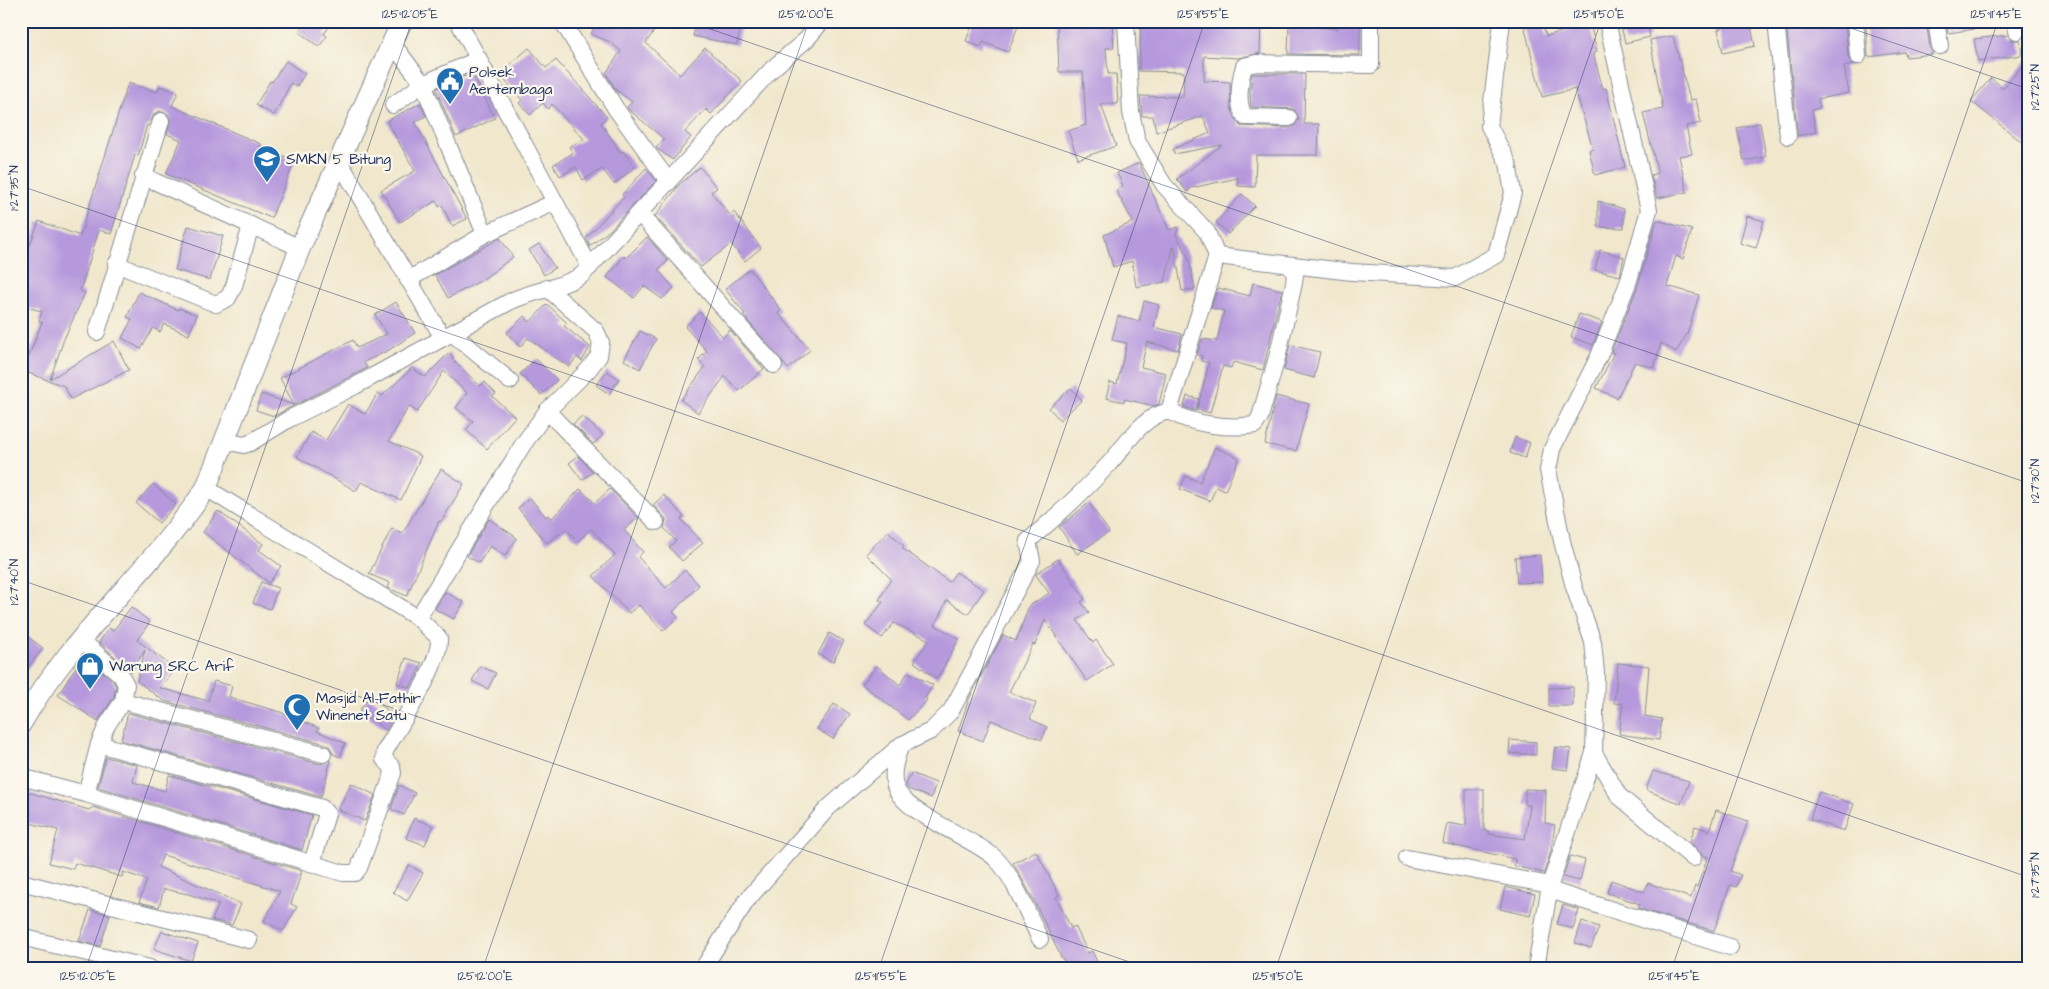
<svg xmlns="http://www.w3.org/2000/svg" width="2049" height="989" font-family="'Architects Daughter',sans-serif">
<rect width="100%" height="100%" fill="#fbf7ec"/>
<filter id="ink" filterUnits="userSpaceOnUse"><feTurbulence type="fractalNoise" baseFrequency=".02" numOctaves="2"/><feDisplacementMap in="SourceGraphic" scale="10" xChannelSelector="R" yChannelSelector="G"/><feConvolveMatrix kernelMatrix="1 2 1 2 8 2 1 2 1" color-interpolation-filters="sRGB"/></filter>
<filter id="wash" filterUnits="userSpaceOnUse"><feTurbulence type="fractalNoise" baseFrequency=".0096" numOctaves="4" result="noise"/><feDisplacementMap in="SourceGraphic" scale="20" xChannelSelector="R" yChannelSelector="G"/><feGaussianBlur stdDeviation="1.12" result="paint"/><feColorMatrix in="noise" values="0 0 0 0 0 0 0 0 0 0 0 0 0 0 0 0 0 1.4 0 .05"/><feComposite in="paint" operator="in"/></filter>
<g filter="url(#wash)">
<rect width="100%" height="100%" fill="#f0e7cc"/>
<g id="blocks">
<!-- building -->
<g fill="#b699dd">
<polygon points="308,21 333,21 324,34 327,36 319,47 299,32"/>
<polygon points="597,21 661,21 646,43 680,75 705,48 742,81 711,114 706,109 685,132 691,137 673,160 656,148 664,139 628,109 627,107 632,102 616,90 606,73 621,51 610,42 591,34"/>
<polygon points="696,21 742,21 737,45 693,36"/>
<polygon points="974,21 1020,21 1008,52 983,42 981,47 966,41"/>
<polygon points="1057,21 1112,21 1114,48 1106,48 1108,74 1116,74 1118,104 1101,104 1116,146 1078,159 1068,131 1086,125 1083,72 1059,72"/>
<polygon points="1141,21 1261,21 1260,53 1238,58 1204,56 1204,81 1230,82 1231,108 1240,126 1289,128 1294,126 1299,119 1294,109 1251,107 1250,92 1252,74 1305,74 1304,124 1319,124 1318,155 1256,155 1255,187 1238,186 1238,178 1191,188 1187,192 1177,179 1222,145 1174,154 1173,149 1210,133 1203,116 1156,132 1153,116 1142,116 1140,96 1183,97 1184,72 1139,71"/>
<polygon points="1338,21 1360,21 1360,55 1288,54 1289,24 1338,29"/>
<polygon points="1523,21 1542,21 1546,36 1590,24 1597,52 1593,53 1603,89 1606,88 1625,167 1595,175 1589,150 1593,149 1575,89 1542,97"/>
<polygon points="1620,21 1647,21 1650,37 1625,43"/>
<polygon points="1719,21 1750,21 1755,46 1723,53 1718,29 1721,29"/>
<polygon points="1786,21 1845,21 1848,57 1853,65 1844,67 1849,93 1818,99 1820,108 1812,110 1816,132 1798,136"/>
<polygon points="1904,21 1926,21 1930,48 1933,54 1906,57 1905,52 1868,57 1866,26"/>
<polygon points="1946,21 1974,21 1975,29 1948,33"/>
<polygon points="2008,35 2012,40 2020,40 2022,55 1978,61 1974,39"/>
<polygon points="1673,36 1690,100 1696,99 1701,123 1686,126 1692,154 1679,156 1687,192 1657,198 1651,175 1658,173 1643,113 1663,109 1650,40"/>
<polygon points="529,48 546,68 556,60 607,117 601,123 621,153 623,151 635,167 614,184 602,169 583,180 576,167 560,176 553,165 573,153 569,147 584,139 552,104 548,109 543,103 530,115 519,103 522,100 499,74"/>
<polygon points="2028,59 2028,147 1971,101 1991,78 2003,88"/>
<polygon points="286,61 305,74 296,87 291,83 274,115 256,105 270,81 272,82"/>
<polygon points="472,73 495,118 456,137 436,89"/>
<polygon points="128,83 157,92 159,86 178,92 172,106 261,144 260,146 295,161 271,218 166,174 181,140 167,134 171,119 168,114 159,111 154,114 149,126 147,125 138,156 135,155 111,234 99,230 80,291 85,293 64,339 50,379 114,341 129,370 71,399 64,386 23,371 42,322 39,321 42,311 21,306 21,272 28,245 30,245 39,221 80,236"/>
<polygon points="420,103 426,116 415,122 467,219 452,226 442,205 439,207 436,201 400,222 381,190 415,171 387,121"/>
<polygon points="1760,123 1766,157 1744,161 1737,128"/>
<polygon points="1139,163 1169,230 1178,227 1176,235 1188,256 1195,289 1182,291 1174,245 1165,282 1136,287 1132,261 1113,267 1104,235 1133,222 1116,190 1123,186 1117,173"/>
<polygon points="700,167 717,188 711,192 730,215 734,212 761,248 745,261 731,244 701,267 655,216 680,184"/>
<polygon points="646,168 656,181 610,230 590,246 586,238 624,197 622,195"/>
<polygon points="1242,194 1255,206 1228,234 1216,222"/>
<polygon points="1598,201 1624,209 1624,228 1598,227"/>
<polygon points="1747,216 1764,221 1756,248 1740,243"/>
<polygon points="1657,220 1692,230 1683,259 1676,256 1667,286 1699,295 1687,334 1676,352 1661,343 1654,368 1635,362 1617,398 1596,388 1614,353 1611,352 1638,286"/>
<polygon points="188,226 223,236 210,280 175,270"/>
<polygon points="647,237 668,261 658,270 674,288 662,299 644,286 634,298 607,277 624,256 626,258"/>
<polygon points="500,238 513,257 482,280 448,298 435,275"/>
<polygon points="539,244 555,268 544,275 529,250"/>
<polygon points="1600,250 1624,257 1620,276 1595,270"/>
<polygon points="750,269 781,310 778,313 810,350 788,369 743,315 745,314 725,289"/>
<polygon points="1253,283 1282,290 1263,370 1233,362 1231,368 1223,366 1210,413 1197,409 1209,363 1201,361 1202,356 1197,355 1202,339 1217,341 1224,311 1211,308 1218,288 1250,296"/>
<polygon points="139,292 178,310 179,308 197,315 189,335 164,324 160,332 153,328 141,349 122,338 132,319 127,317"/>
<polygon points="1144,301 1159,305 1154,327 1182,334 1178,350 1147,342 1141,367 1166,373 1159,404 1154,406 1125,399 1124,402 1106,398 1110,382 1117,384 1127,343 1112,340 1118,316 1139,322"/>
<polygon points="396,302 415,333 389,350 364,362 367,368 274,416 256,410 261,394 294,405 280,378 353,340 357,348 387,334 375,315"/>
<polygon points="547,304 567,323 564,326 590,347 582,361 577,357 569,367 528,338 520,347 507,333 524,316 530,322"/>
<polygon points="700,312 723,337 730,330 764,369 739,391 725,376 698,413 681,400 705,367 698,360 707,351 685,327"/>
<polygon points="1579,314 1602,322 1593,345 1571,337"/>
<polygon points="640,331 656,339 640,369 624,360"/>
<polygon points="1290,345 1320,352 1314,378 1284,370"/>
<polygon points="449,353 453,357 452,359 480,386 485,382 496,394 492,396 515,417 487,449 466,430 473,421 456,408 467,393 444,371 417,412 409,406 389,441 421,456 401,500 361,482 356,491 297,457 311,432 326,440 348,404 365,414 378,393 382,396 412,368 425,377"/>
<polygon points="536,359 557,380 541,395 520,374"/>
<polygon points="607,371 619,379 609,394 596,385"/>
<polygon points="1071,388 1082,400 1060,420 1049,408"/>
<polygon points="1187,396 1199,399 1196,411 1184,407"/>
<polygon points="1276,396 1309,404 1296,451 1265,444"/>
<polygon points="582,416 603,435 593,444 573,424"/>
<polygon points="1515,437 1530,443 1525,458 1510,453"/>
<polygon points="1215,447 1239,458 1225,491 1216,487 1210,501 1180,489 1186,476 1200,482"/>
<polygon points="578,456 593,472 582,480 569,463"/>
<polygon points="441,469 464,484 441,522 439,521 407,596 388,588 390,583 369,574 392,528 402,534"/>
<polygon points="153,484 176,504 159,523 136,503"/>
<polygon points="580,489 595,503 610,489 638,518 624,530 643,552 638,557 666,588 685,570 699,585 673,612 678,617 663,631 639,605 629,613 593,576 615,555 591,529 578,541 566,529 547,543 518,508 530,498 546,517 548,515 551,519"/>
<polygon points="664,495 684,517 681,519 703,543 682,561 669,547 676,541 664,528 666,519 653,505"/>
<polygon points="1089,503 1109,532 1077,554 1059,527"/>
<polygon points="218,511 263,544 259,550 281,566 269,583 203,532"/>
<polygon points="489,519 517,538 505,556 490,546 479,563 467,556"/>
<polygon points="888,531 904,546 902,548 949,582 956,572 984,590 968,614 947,600 935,625 959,639 937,679 914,662 929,640 894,623 882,638 865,625 883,602 879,600 891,579 866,554"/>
<polygon points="1540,555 1542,582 1517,583 1515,557"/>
<polygon points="1058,559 1085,599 1081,602 1089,612 1077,620 1093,643 1096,640 1113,664 1087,681 1045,620 1035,645 1033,644 1009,692 1036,703 1030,719 1047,727 1042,740 991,720 983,741 958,731 969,699 1003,635 1016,641 1029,606 1049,593 1036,575 1037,573"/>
<polygon points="261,582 278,588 270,609 253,603"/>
<polygon points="445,592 464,602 454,619 435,609"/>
<polygon points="131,607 150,622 137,640 175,669 160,688 208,701 214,681 232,686 229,697 280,712 319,728 317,731 345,743 340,757 333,754 330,747 326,744 164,701 137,681 145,650 131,672 99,642 109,628 113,631"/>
<polygon points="21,632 43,648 21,677"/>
<polygon points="829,633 844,641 833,662 818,654"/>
<polygon points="82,658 85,660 87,658 113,681 116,686 114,697 98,721 58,695"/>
<polygon points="406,658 422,663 410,688 397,683"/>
<polygon points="1618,663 1649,666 1645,716 1662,719 1659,740 1619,734 1623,704 1614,703"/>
<polygon points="480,666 496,673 488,689 472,681"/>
<polygon points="877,666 900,685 908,672 933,685 925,698 927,700 908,720 862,684"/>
<polygon points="1573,687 1573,706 1549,706 1549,688"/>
<polygon points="369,697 395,715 386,730 359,711"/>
<polygon points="834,704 850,714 833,739 817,729"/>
<polygon points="128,713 320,764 331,760 321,797 121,740"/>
<polygon points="1510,740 1536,742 1536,755 1509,753"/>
<polygon points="1555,747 1571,749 1568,770 1552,768"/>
<polygon points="106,757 137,765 133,782 165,791 169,775 312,815 302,850 98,787"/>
<polygon points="1653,771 1689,781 1681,804 1646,790"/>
<polygon points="911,773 936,783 931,798 908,789 906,785"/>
<polygon points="351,783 375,795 365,821 338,810"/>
<polygon points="399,785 415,793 404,815 391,809"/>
<polygon points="1466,789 1484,789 1484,830 1489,831 1489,834 1525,839 1530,805 1525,805 1525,789 1546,790 1545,823 1555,825 1551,851 1544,873 1514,866 1515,859 1443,843 1447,823 1466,826"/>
<polygon points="21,790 89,810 93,807 302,871 291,904 297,907 283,931 264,921 280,891 163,855 158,867 241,904 232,925 212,920 219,904 188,894 164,889 159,907 139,902 147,880 123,872 122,877 75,863 73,869 49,863 58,830 21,821"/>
<polygon points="1819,792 1854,804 1844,831 1810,819"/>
<polygon points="1716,810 1748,821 1730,871 1741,875 1736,887 1730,885 1714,931 1638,908 1640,904 1607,893 1611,880 1644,892 1648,883 1691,898 1695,886 1697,887 1708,857 1703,856 1690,842 1695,826 1709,831"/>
<polygon points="414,818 433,826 425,845 406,838"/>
<polygon points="1036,851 1059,895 1056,897 1071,928 1075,926 1088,953 1092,951 1100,968 1068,968 1063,959 1062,959 1030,893 1013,863"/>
<polygon points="1570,856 1585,860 1580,881 1563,877"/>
<polygon points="409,865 423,873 407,901 393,892"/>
<polygon points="1505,887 1535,894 1530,916 1500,909"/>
<polygon points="1563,905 1579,910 1573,929 1557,924"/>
<polygon points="90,910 110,915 100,946 79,941"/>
<polygon points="1582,921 1599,927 1591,948 1575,943"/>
<polygon points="162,931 198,943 191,961 154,949"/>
</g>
</g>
</g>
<g filter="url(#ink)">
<use href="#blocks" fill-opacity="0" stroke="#868b95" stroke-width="1"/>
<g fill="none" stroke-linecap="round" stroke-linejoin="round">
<!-- minor casing -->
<g stroke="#868b95" stroke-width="18">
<g id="minor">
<polyline points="458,21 590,267"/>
<polyline points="562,21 616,109 669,182"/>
<polyline points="1126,21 1131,112 1137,141 1164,185 1207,232 1217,256"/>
<polyline points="1607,21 1649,210 1628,283 1599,356 1552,449 1548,470 1562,541 1574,587 1593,642 1596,673 1594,753 1550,885 1553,891 1562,894 1730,947"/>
<polyline points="1776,21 1788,136"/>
<polyline points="1855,21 1858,56"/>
<polyline points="1936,21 1940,46"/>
<polyline points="2016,21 2017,31"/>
<polyline points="392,43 423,84 393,105"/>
<polyline points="479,59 423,84 485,234"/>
<path d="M1289,118L1245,117C1236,105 1240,79 1244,66L1256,63L1371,65V21"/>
<polyline points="339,161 443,338"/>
<polyline points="143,176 300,248"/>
<polyline points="639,213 774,365"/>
<polyline points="116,264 216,304 228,298 234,286 251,225"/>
<polyline points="408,280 485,234 555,202"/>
<polyline points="97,332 161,121"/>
<polyline points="452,333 510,381"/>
<polyline points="547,411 656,522"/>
<path d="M1169,411C1193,425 1229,429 1255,425L1260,417L1278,354L1294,283L1295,275L1290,265"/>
<path d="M226,441L244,445L250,443L289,419L355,386L509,302C533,290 560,289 582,275L773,68L807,39L822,21"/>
<polyline points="418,618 522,446 547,411 588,370 599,356 601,342 596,331 547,288"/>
<polyline points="80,639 121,675 126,685 123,701 107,725 99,744 86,794"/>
<polyline points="123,701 323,754"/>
<polyline points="99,744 322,808 327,814 312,863"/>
<path d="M901,745C896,758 891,772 895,786C903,814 975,838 996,859C1015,878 1028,915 1040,939"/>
<polyline points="1594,753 1619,796 1693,858"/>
<path d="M21,777L86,794L343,873H355L359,868L393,773L392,767L384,759L385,751C399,726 441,665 439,638L418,618L206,488"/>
<polyline points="1407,858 1550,885 1536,968"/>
<polyline points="21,882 249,940"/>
<polyline points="21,937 150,968"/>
<path d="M703,968L747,900L828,808L901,745L931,731L951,711L1032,561L1028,541C1055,518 1084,491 1107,466C1127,445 1140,417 1169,411L1217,256L1352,272L1455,278L1496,255L1513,193L1508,163L1489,126L1502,21"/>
</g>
</g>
<!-- tertiary casing -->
<g stroke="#868b95" stroke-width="22">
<path id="tertiary" d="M21,724C70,636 150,572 206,488L300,248L402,21"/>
</g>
<!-- minor -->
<use href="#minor" stroke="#fff" stroke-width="16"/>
<!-- tertiary -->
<use href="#tertiary" stroke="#fff" stroke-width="20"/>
</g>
</g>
<!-- ticks -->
<path fill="none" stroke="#1b2f5e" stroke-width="1" stroke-opacity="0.45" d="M687,21L2028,483M1830,21L2028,89M21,186L2028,877M21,580L1147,968M86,968L412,21M483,968L809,21M879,968L1205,21M1276,968L1601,21M1672,968L1998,21"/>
<!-- icons -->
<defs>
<g id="civic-pin" transform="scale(1.4375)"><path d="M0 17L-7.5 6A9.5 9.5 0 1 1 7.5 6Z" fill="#1f6fb2" stroke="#fbf7ec"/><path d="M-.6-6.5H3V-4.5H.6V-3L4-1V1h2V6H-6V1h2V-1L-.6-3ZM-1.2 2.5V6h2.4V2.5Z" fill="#fff"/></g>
<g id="school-pin" transform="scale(1.4375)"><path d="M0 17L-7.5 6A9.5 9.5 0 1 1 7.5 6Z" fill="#1f6fb2" stroke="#fbf7ec"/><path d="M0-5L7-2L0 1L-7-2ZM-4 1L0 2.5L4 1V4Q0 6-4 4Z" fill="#fff"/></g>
<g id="shop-pin" transform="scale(1.4375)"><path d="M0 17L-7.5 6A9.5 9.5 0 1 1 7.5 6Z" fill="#1f6fb2" stroke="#fbf7ec"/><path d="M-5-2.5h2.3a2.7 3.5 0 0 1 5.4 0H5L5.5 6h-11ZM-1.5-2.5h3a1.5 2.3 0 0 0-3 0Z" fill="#fff"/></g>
<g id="mosque-pin" transform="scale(1.4375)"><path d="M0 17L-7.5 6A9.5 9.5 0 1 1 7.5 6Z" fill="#1f6fb2" stroke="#fbf7ec"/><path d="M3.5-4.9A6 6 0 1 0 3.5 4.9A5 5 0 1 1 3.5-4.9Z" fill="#fff"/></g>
</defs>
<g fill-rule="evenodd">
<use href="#civic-pin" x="450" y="81"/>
<use href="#school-pin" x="267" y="159"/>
<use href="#shop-pin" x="90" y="666"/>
<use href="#mosque-pin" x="297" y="707"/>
</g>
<g text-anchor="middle" stroke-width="4.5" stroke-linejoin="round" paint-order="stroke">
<!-- poi labels -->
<g font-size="15" fill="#1b2f5e" stroke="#fbf7ec" text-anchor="start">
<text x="469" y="77">Polsek<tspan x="469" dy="17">Aertembaga</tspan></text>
<text x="286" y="164">SMKN 5 Bitung</text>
<text x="109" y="671">Warung SRC Arif</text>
<text x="316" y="703">Masjid Al-Fathir<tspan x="316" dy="17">Winenet Satu</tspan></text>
</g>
</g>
<!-- margin -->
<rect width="2049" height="989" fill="none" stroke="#fbf7ec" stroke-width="55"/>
<rect x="28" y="28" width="1994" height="934" fill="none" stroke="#1b2f5e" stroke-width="2"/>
<g font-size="12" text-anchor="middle" fill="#1b2f5e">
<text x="410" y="18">125°12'05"E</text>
<text x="806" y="18">125°12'00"E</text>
<text x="1203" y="18">125°11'55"E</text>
<text x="1599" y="18">125°11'50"E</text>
<text x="1996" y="18">125°11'45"E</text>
<text transform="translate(2035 87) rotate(-90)" y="4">1°27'25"N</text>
<text transform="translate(14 188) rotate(-90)" y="4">1°27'35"N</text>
<text transform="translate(2035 481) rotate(-90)" y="4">1°27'30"N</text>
<text transform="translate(14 582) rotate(-90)" y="4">1°27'40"N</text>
<text transform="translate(2035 875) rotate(-90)" y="4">1°27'35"N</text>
<text x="88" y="980">125°12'05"E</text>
<text x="485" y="980">125°12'00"E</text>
<text x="881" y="980">125°11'55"E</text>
<text x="1278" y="980">125°11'50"E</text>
<text x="1674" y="980">125°11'45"E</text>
</g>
</svg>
